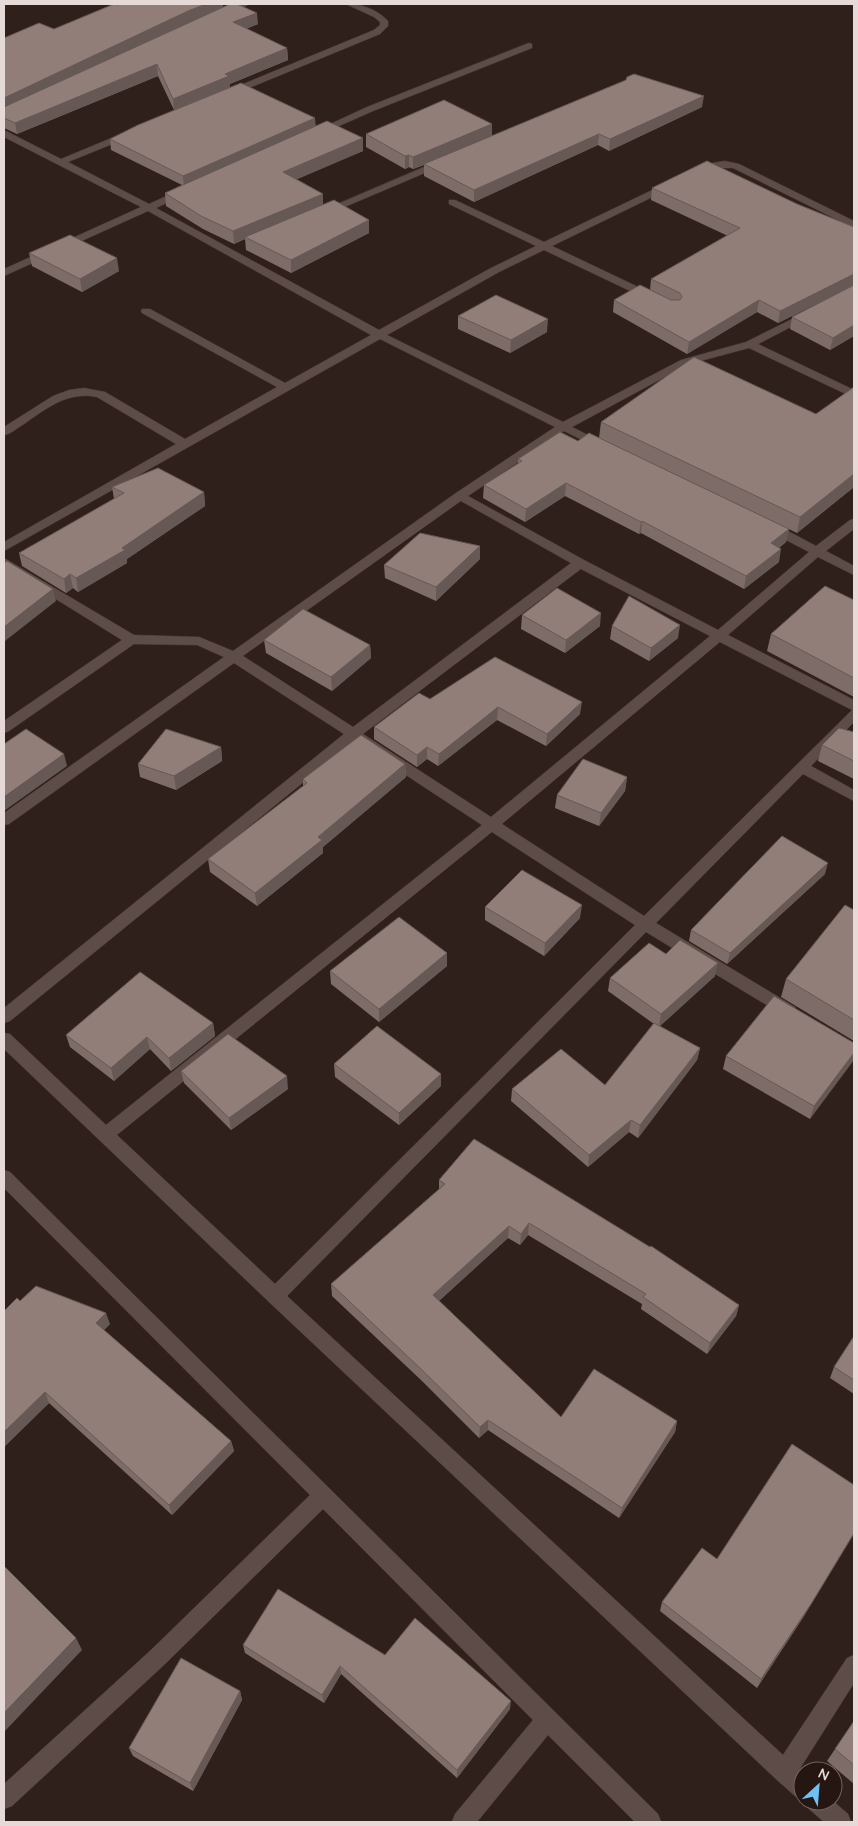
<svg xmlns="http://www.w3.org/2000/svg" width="858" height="1826" font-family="Quicksand,sans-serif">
<rect width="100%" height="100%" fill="#2f201c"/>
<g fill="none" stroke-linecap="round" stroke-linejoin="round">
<!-- minor casing -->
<g stroke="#483b38" stroke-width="1">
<g id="minor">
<polygon points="239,4 250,4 225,15 218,13"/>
<path d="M346,4C361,3 378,10 388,21V26L380,34L232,95H226V91L374,30L380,25V22L374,17Z"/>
<polygon points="529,43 532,44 532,48 373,111 321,134 318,135 313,132 367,107"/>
<path d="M4,130L61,159L126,132H132V136L68,162L149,204L182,189H188V193L156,208L379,330L491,268L536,246L449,204V200H455L544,242L667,183H673V187L552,246L655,295L656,297L655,299H647L544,250L499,272L387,335L563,422L681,360L746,342L808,311L813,314L812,316L758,344L854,390V397L850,396L749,348L689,364L572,427L606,444L608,446L606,448H598L564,431L468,496L584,560L718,630L809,552L765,529L763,526L765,523H773L816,546L850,520L854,519V529L826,551L854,566V575L818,557L728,635L854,700V722L811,766L854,790V801L803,774L656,923L795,1007L797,1011L795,1015L789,1017L783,1015L646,932L287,1296L783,1755L847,1658L854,1655V1683L799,1770L803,1773V1799L795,1796L777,1780L269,1302L4,1049V1033L10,1034L106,1125L482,825L354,741L10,1021L4,1023V1008L344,734L234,663L9,824L4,825V813L224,657L197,645L134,644L9,731L4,733V721L122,640L4,567V558L134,635L199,637L233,651L456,493L555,427L380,339L4,551V542L176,444L97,397C68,391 47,408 24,424C17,428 11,434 4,435V427L53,396L69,390L84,388L105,392L185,439L277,387L142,313L141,311L142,309H150L285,383L371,335L148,211L4,276V269L141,207L4,137ZM461,501L571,563L353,727L243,656ZM581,569L710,636L491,817L363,734ZM720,642L852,710L644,916L502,824ZM492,832L635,925L275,1284L117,1135Z"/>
<polygon points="443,159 448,162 446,164 328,214 320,214 319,212"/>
<polygon points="725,161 739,164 854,221 854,228 733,168 715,168 695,175 690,172 707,164"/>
<polygon points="4,1170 10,1172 658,1814 661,1822 635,1822 548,1735 477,1822 452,1822 455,1814 533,1720 323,1509 165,1664 12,1806 4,1809 4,1784 151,1650 310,1495 4,1188"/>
<polygon points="806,1801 833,1801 848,1814 851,1822 824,1822 809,1809"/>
</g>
</g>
<!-- minor -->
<use href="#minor" fill="#5e4c48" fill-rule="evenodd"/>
</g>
<!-- wall -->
<g fill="#7e6c68">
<polygon points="120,4 223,4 223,7 258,24 246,29 287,48 288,60 230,84 230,87 315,118 315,126 363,151 296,179 323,194 323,205 369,220 369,233 291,273 246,250 245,239 234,244 203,229 166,206 165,193 182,185 111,150 110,139 174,110 158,76 17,134 4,128 4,38 54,29"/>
<polygon points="702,107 609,151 598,145 474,202 424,176 424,165 413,169 409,167 405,169 366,147 366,134 492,136"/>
<polygon points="707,161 797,204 854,227 854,336 830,350 790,329 792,317 834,295 778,323 757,312 687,354 613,312 614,300 640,285 650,290 651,279 728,236 651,200 652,188"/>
<polygon points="29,253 119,271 82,292 32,266"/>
<polygon points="458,316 547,332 510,353 458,329"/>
<polygon points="854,387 854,487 797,533 599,438 601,422 816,414"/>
<polygon points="578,441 789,529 786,542 779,548 779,562 744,589 641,533 639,534 565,496 525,522 483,498 484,485 518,464 518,459"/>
<polygon points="112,487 204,492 205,506 127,559 127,563 78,592 73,588 66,593 22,566 19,553 114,499"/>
<polygon points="480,559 436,601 385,578 384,565"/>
<polygon points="854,600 854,697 767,651 771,634"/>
<polygon points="522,615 600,626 565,653 521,629"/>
<polygon points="612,626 678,638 649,661 610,639"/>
<polygon points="264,640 370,645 371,658 332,691 266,653"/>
<polygon points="430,699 580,714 546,746 497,720 438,766 427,759 417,767 374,739 374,727"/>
<polygon points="854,732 854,779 818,761 822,745"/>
<polygon points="221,747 222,761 176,790 140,777 138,764"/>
<polygon points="405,764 406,777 323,847 323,853 257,906 210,872 208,859 303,786 303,779"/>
<polygon points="627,777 625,791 599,826 555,808 557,795"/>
<polygon points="825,874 727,964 689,941 691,930"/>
<polygon points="485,907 580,918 544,956 485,920"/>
<polygon points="854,910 854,1041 781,997 786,979"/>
<polygon points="666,954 715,976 660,1026 700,1048 697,1060 638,1138 629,1132 588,1167 511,1101 512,1089 605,1085 654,1024 608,991 610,978"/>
<polygon points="447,966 379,1022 331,984 330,971"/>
<polygon points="213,1023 215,1036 171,1071 150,1049 114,1081 70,1047 66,1035"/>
<polygon points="854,1043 810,1119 723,1069 726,1056"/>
<polygon points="334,1064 441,1086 399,1125 335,1077"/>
<polygon points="181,1071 288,1089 231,1130 184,1083"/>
<polygon points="439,1180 739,1305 736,1316 707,1354 641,1309 642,1304 528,1235 520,1245 508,1238 439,1301 561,1417 677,1421 675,1432 619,1518 488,1430 479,1438 422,1381 332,1296 331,1284 439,1189"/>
<polygon points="20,1301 110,1324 104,1330 231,1441 234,1451 172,1515 49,1403 4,1447"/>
<polygon points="854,1336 854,1394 830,1378 834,1367"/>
<polygon points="717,1559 806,1613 757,1688 660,1611 662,1602"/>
<polygon points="243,1645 385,1655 510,1709 457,1778 341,1674 324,1703 245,1653"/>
<polygon points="240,1691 242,1700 193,1791 133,1756 129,1748"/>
<polygon points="854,1721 854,1784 827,1761"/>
</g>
<!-- shaded-wall -->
<g fill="#665855">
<polygon points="206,4 223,4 223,8 4,111 4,98 188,11"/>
<polygon points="257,13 258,24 234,34 233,22"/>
<polygon points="287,48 288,60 230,84 230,87 174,110 173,99 225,74"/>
<polygon points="157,64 158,76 17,134 15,123"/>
<polygon points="704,96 702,107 609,151 610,139"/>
<polygon points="315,118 316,128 184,187 183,176"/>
<polygon points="492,124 492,137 424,164 424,165 413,169 413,157"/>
<polygon points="599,134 598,145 474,202 474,190"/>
<polygon points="363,138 363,151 284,185 283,172"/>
<polygon points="409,155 409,167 405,169 405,156"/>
<polygon points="323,194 323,207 245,237 245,239 234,244 233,231"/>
<polygon points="369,220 369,233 291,273 291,260"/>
<polygon points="117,258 119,271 82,292 80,279"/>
<polygon points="854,274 854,285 778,323 780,311"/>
<polygon points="759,300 757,312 687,354 689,342"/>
<polygon points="548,319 547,332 510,353 511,340"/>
<polygon points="854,325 854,336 830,350 833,338"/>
<polygon points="854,474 854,487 797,533 800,517"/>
<polygon points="566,483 565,496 525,522 526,509"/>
<polygon points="204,492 205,506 127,559 127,563 78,592 76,578"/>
<polygon points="642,521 641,533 639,534 641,522"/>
<polygon points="789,529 786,542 768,556 771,543"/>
<polygon points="480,546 480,559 436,601 436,587"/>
<polygon points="781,549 779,562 744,589 746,576"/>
<polygon points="70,574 73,588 66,593 64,579"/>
<polygon points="53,589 56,601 5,641 4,635 4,627"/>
<polygon points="601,613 600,626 565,653 566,640"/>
<polygon points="680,625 678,638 649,661 651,648"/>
<polygon points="370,645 371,658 332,691 331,677"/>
<polygon points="582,702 580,714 546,746 547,734"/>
<polygon points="498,707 497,720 438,766 439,754"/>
<polygon points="221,747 222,761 176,790 174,776"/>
<polygon points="427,747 427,759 417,767 417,755"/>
<polygon points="64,754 67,766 4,811 4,797"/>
<polygon points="405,764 406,777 323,847 323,853 257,906 255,893 318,837"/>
<polygon points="627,777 625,791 599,826 601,813"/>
<polygon points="828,863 825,874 727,964 730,953"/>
<polygon points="582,905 580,918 544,956 545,943"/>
<polygon points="447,953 447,966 379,1022 379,1009"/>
<polygon points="718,963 715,976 659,1027 661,1014"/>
<polygon points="213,1023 215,1036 171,1071 169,1058"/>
<polygon points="147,1037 150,1049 114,1081 111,1068"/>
<polygon points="700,1048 697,1060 638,1138 640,1125"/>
<polygon points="854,1053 854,1060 810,1119 814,1106"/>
<polygon points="441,1074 441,1086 399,1125 399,1113"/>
<polygon points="287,1076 288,1089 231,1130 229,1118"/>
<polygon points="631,1120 629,1132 588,1167 589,1155"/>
<polygon points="529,1223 528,1235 520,1245 521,1234"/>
<polygon points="509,1226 508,1238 432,1307 433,1295"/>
<polygon points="739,1305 736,1316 707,1354 710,1343"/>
<polygon points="106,1313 110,1324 99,1334 96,1323"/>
<polygon points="45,1392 49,1403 4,1447 4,1432"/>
<polygon points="488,1420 488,1430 479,1438 480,1427"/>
<polygon points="677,1421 675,1432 619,1518 622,1508"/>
<polygon points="231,1441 234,1451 172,1515 169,1505"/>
<polygon points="854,1533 854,1534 806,1613 757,1688 761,1679"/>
<polygon points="76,1638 82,1650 4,1732 4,1713"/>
<polygon points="340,1666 341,1674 324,1703 322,1695"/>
<polygon points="240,1691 242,1700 193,1791 190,1783"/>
<polygon points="511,1701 510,1709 457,1778 457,1770"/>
</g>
<!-- building -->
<g fill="#927e79" stroke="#665855">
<polygon points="114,4 117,5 120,4 206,4 188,11 4,98 4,38 39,23 54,29"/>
<polygon points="230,4 237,4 257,13 233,22 287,48 225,74 229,76 173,99 157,64 15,123 4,118 4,107"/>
<polygon points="634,74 704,96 610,139 599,134 474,190 424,164 626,80 627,77"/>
<polygon points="241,83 315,118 183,176 110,139 138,125"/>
<polygon points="444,100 492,124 413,157 409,155 405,156 366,134"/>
<polygon points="327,121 363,138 283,172 323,194 233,231 201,216 165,193"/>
<polygon points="707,161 797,204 854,227 854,274 780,311 759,300 689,342 614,300 640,285 671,300 680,300 682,297 680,293 651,279 740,228 652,188"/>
<polygon points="334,200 369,220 291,260 245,237"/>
<polygon points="70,235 117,258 80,279 29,253"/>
<polygon points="854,285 854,325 833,338 792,317"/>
<polygon points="496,295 548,319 511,340 458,316"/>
<polygon points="694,357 816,414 854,387 854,474 800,517 601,422"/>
<polygon points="560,432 578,441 589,433 789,529 771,543 781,549 746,576 642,521 641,522 566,483 526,509 484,485 522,461 518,459"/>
<polygon points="158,468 204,492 122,548 125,550 76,578 70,574 64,579 19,553 124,493 112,487"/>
<polygon points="420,533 480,546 436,587 384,565"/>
<polygon points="7,561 53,589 4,627 4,563"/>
<polygon points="825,586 854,600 854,678 771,634"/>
<polygon points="557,588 601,613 566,640 522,615"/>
<polygon points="629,596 680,625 651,648 612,626"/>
<polygon points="303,609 370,645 331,677 264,640"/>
<polygon points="495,657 582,702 547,734 498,707 439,754 427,747 417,755 374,727 419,693 430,699"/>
<polygon points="839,728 854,732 854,761 822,745"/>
<polygon points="26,729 64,754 4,797 4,744"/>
<polygon points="166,729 221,747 174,776 138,764"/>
<polygon points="361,735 405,764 318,837 322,840 255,893 208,859 307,783 303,779"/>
<polygon points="583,759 627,777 601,813 557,795"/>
<polygon points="782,836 828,863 730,953 691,930"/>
<polygon points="522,870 582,905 545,943 485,907"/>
<polygon points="845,905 854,910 854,1020 786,979"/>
<polygon points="399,917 447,953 379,1009 330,971"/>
<polygon points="680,940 718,963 661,1014 610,978 649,943 666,954"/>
<polygon points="140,972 213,1023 169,1058 147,1037 111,1068 66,1035"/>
<polygon points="774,996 854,1043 854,1053 814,1106 726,1056"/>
<polygon points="654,1023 700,1048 640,1125 631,1120 589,1155 512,1089 561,1049 605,1085"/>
<polygon points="377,1026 441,1074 399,1113 334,1064"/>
<polygon points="228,1034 287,1076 229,1118 181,1071"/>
<polygon points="474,1139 650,1247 651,1246 739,1305 710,1343 643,1297 646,1294 529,1223 521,1234 509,1226 433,1295 561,1417 594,1369 677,1421 622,1508 488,1420 480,1427 422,1370 331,1284 445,1184 439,1180"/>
<polygon points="36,1286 106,1313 96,1323 231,1441 169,1505 45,1392 4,1432 4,1311 17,1298 20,1301"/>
<polygon points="854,1336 854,1380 834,1367"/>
<polygon points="792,1444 854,1485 854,1533 811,1604 761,1679 662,1602 702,1548 717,1559"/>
<polygon points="4,1566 76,1638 4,1713"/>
<polygon points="278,1589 385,1655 415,1618 511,1701 457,1770 340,1666 322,1695 243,1645"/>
<polygon points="181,1658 240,1691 190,1783 129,1748"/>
<polygon points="854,1721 854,1765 835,1749"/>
</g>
<!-- border -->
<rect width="858" height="1826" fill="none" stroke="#e5dad7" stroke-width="10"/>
<!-- north arrow -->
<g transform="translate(818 1786) rotate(26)"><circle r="24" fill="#251612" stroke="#726461"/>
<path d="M0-4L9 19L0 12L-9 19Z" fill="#6ec2f3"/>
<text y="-8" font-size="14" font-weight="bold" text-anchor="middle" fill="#e5dad7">N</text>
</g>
</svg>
